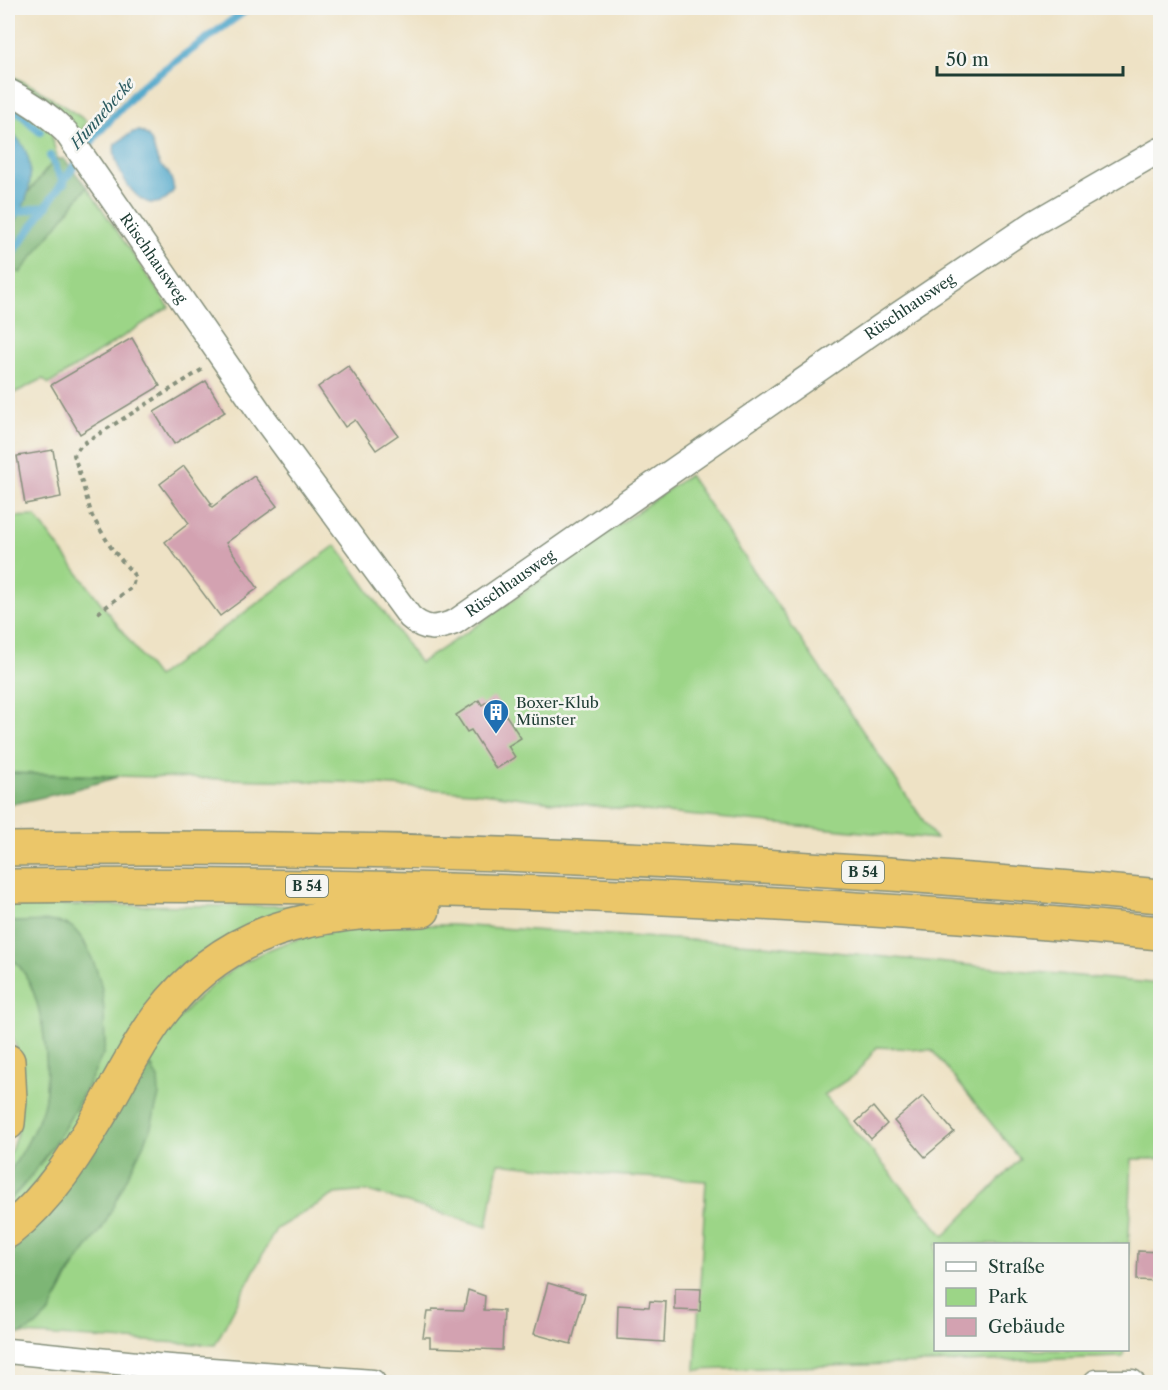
<svg xmlns="http://www.w3.org/2000/svg" width="1168" height="1390" font-family="'Libre Caslon Text',serif">
<rect width="100%" height="100%" fill="#f6f6f2"/>
<filter id="ink" filterUnits="userSpaceOnUse"><feTurbulence type="fractalNoise" baseFrequency=".0167" numOctaves="2"/><feDisplacementMap in="SourceGraphic" scale="12" xChannelSelector="R" yChannelSelector="G"/><feConvolveMatrix kernelMatrix="1 2 1 2 8 2 1 2 1" color-interpolation-filters="sRGB"/></filter>
<filter id="wash" filterUnits="userSpaceOnUse"><feTurbulence type="fractalNoise" baseFrequency=".008" numOctaves="4" result="noise"/><feDisplacementMap in="SourceGraphic" scale="24" xChannelSelector="R" yChannelSelector="G"/><feGaussianBlur stdDeviation="1.35" result="paint"/><feColorMatrix in="noise" values="0 0 0 0 0 0 0 0 0 0 0 0 0 0 0 0 0 1.4 0 .05"/><feComposite in="paint" operator="in"/></filter>
<g filter="url(#wash)">
<rect width="100%" height="100%" fill="#eee2c5"/>
<!-- green -->
<g fill="#9cd587" stroke="#5e895e" stroke-width="1.5" fill-rule="evenodd">
<polygon points="8,74 34,87 87,121 77,138 8,85"/>
<path d="M8,98L52,126V139L58,159H55L28,193C32,170 29,144 8,130Z"/>
<polygon points="87,187 169,307 49,384 43,379 8,396 8,265 20,272"/>
<polygon points="689,475 936,839 561,803 483,793 341,782 8,773 8,517 35,516 157,677 336,545 420,663 469,631"/>
<path d="M8,905L298,906L258,922L8,1215V1202C51,1158 77,1108 103,1054L105,1045L101,985L84,941L69,926L57,923L8,922Z"/>
<path d="M389,925H452L754,944L1160,984V1159H1132L1128,1260V1244H936V1350H1124L1123,1357L695,1370L706,1181L612,1175L498,1163L487,1227L368,1191L335,1194L276,1229L215,1345L21,1334C58,1314 60,1286 82,1254L154,1069L149,1064C158,1050 166,1033 177,1021C215,975 265,943 325,933C346,929 368,928 389,925ZM877,1047L932,1050L1020,1159L944,1236L824,1095L856,1074Z"/>
<path d="M8,957C43,974 53,1073 43,1107C35,1132 21,1155 8,1177V1160L19,1127L16,1047L8,1026Z"/>
</g>
<!-- forest -->
<g fill="#7db674" stroke="#4e7a54" stroke-width="1.5">
<polygon points="55,159 64,159 87,187 20,273 8,265 8,230 18,216 28,193"/>
<polygon points="8,773 118,777 65,792 8,805"/>
<path d="M8,922C26,923 50,918 68,925C83,931 97,969 101,985C105,1004 104,1025 105,1045L103,1054C77,1108 51,1158 8,1202C7,1194 6,1185 8,1178C9,1170 17,1161 21,1154C30,1139 37,1124 43,1108C53,1074 43,974 8,957Z"/>
<polygon points="149,1064 158,1078 159,1095 150,1131 103,1227 71,1270 50,1312 36,1326 21,1334 8,1336 8,1245 124,1103"/>
</g>
<!-- water -->
<g fill="#4ca5c9" stroke="#36717e" stroke-width="1.5">
<path d="M8,130C42,153 33,203 8,230Z"/>
<path d="M140,131C156,138 152,152 160,165C161,167 166,170 167,171C172,177 173,184 174,190C145,232 109,163 115,144L133,132Z"/>
</g>
<g fill="none" stroke-linecap="round" stroke-linejoin="round">
<!-- stream -->
<g stroke="#4ca5c9" stroke-width="8">
<polyline points="8,106 21,114 40,132"/>
<polyline points="50,156 64,183"/>
<polyline points="8,214 47,206"/>
<polyline points="8,260 97,134 143,85 249,8"/>
</g>
</g>
<g id="blocks">
<!-- building -->
<g fill="#d3a2b1">
<polygon points="132,338 160,386 80,434 51,385"/>
<polygon points="348,366 398,435 376,450 355,420 345,427 318,387"/>
<polygon points="206,381 225,412 174,444 154,412"/>
<polygon points="53,450 61,497 25,504 17,456"/>
<polygon points="184,466 212,504 210,505 212,507 254,476 277,506 226,543 258,588 220,616 165,542 189,523 160,484"/>
<polygon points="494,697 521,738 508,746 515,757 496,769 471,730 467,732 456,715 479,700 482,705"/>
<polygon points="923,1096 954,1132 925,1157 894,1121"/>
<polygon points="873,1107 887,1124 871,1139 856,1122"/>
<polygon points="1138,1251 1160,1252 1159,1281 1137,1280"/>
<polygon points="548,1283 585,1294 571,1344 534,1334"/>
<polygon points="675,1288 701,1289 700,1311 675,1310"/>
<polygon points="468,1290 485,1296 484,1310 504,1311 502,1350 430,1347 430,1337 423,1337 427,1311 432,1311 432,1309 464,1310"/>
<polygon points="650,1301 666,1302 664,1342 617,1339 618,1305 649,1307"/>
</g>
</g>
</g>
<g filter="url(#ink)">
<use href="#blocks" fill-opacity="0" stroke="#86907c" stroke-width="1.5"/>
<g fill="none" stroke-linecap="round" stroke-linejoin="round">
<!-- street casing -->
<g stroke="#86907c" stroke-width="27">
<g id="street">
<path id="s1" d="M8,91C31,102 48,114 66,132L263,417L410,617C426,631 436,629 455,622L893,318L1034,223L1160,150"/>
<polyline points="8,1351 157,1366 373,1382"/>
<polyline points="1096,1382 1132,1382"/>
</g>
</g>
<!-- highway casing -->
<g stroke="#86907c" stroke-width="36">
<g id="highway">
<path d="M8,849C392,844 777,860 1160,896"/>
<path d="M8,886C392,882 777,897 1160,933"/>
<polyline points="8,1061 10,1100 8,1123"/>
<path d="M8,1231C51,1197 77,1153 105,1106C122,1076 138,1044 159,1016C226,926 317,911 423,910"/>
</g>
</g>
<!-- path -->
<polyline stroke="#86907c" stroke-width="4" stroke-dasharray="4.5 4.5" stroke-linecap="butt" points="98,613 132,587 135,576 112,549 92,516 74,455 81,445 203,369"/>
<!-- street -->
<use href="#street" stroke="#fff" stroke-width="24"/>
<!-- highway -->
<use href="#highway" stroke="#ebc669" stroke-width="33"/>
</g>
</g>
<!-- icons -->
<defs>
<g id="building-pin" transform="scale(1.35)"><path d="M0 17L-7.5 6A9.5 9.5 0 1 1 7.5 6Z" fill="#1f6fb2" stroke="#f6f6f2"/><path d="M-4-6H4V6H1V3H-1V6H-4ZM-2.5-4.3h1.7v1.8h-1.7ZM.8-4.3h1.7v1.8H.8ZM-2.5-1h1.7V.8h-1.7ZM.8-1h1.7V.8H.8Z" fill="#fff"/></g>
</defs>
<g fill-rule="evenodd">
<use href="#building-pin" x="496" y="712"/>
</g>
<g text-anchor="middle" stroke-width="5" stroke-linejoin="round" paint-order="stroke">
<!-- shield labels -->
<g fill="#f6f6f2" stroke="#60746d" stroke-width="1.5">
<rect x="842" y="861" width="42" height="22" rx="4.5"/>
<rect x="286" y="875" width="42" height="22" rx="4.5"/>
</g>
<g font-size="14" font-weight="bold" fill="#1f3d34">
<text x="863" y="877">B 54</text>
<text x="307" y="891">B 54</text>
</g>
<!-- street labels -->
<g font-size="15" fill="#1f3d34" stroke="#f6f6f2">
<text dy="5" stroke="none"><textPath href="#s1" startOffset="225">Rüschhausweg</textPath></text>
<text dy="5" stroke="none"><textPath href="#s1" startOffset="1268">Rüschhausweg</textPath></text>
<text dy="5" stroke="none"><textPath href="#s1" startOffset="782">Rüschhausweg</textPath></text>
</g>
<!-- poi labels -->
<g font-size="15" fill="#1f3d34" stroke="#f6f6f2" text-anchor="start">
<text x="516" y="708">Boxer-Klub<tspan x="516" dy="17">Münster</tspan></text>
</g>
<!-- water labels -->
<g font-size="16" font-style="italic" fill="#2c5c61" stroke="#f6f6f2">
<text transform="translate(102 113) rotate(-49)" y="6">Hunnebecke</text>
</g>
</g>
<!-- margin -->
<rect width="1168" height="1390" fill="none" stroke="#f6f6f2" stroke-width="30"/>
<!-- legend -->
<rect x="934" y="1243" width="195" height="108" fill="#f6f6f2" stroke="#a0aca6" stroke-width="1.5"/>
<rect x="946" y="1262" width="30" height="9" fill="#ffffff" stroke="#a0aca6" stroke-width="1.5"/>
<text x="988" y="1273" font-size="18" fill="#1f3d34">Straße</text>
<rect x="946" y="1288" width="30" height="18" fill="#9cd587" stroke="#a0aca6" stroke-width="1.5"/>
<text x="988" y="1303" font-size="18" fill="#1f3d34">Park</text>
<rect x="946" y="1318" width="30" height="18" fill="#d3a2b1" stroke="#a0aca6" stroke-width="1.5"/>
<text x="988" y="1333" font-size="18" fill="#1f3d34">Gebäude</text>
<!-- scale -->
<path d="M937 66v9h186v-9" fill="none" stroke="#1f3d34" stroke-width="3"/>
<text x="946" y="66" font-size="18" fill="#1f3d34" stroke="#f6f6f2" stroke-width="4.5" paint-order="stroke">50 m</text>
</svg>
